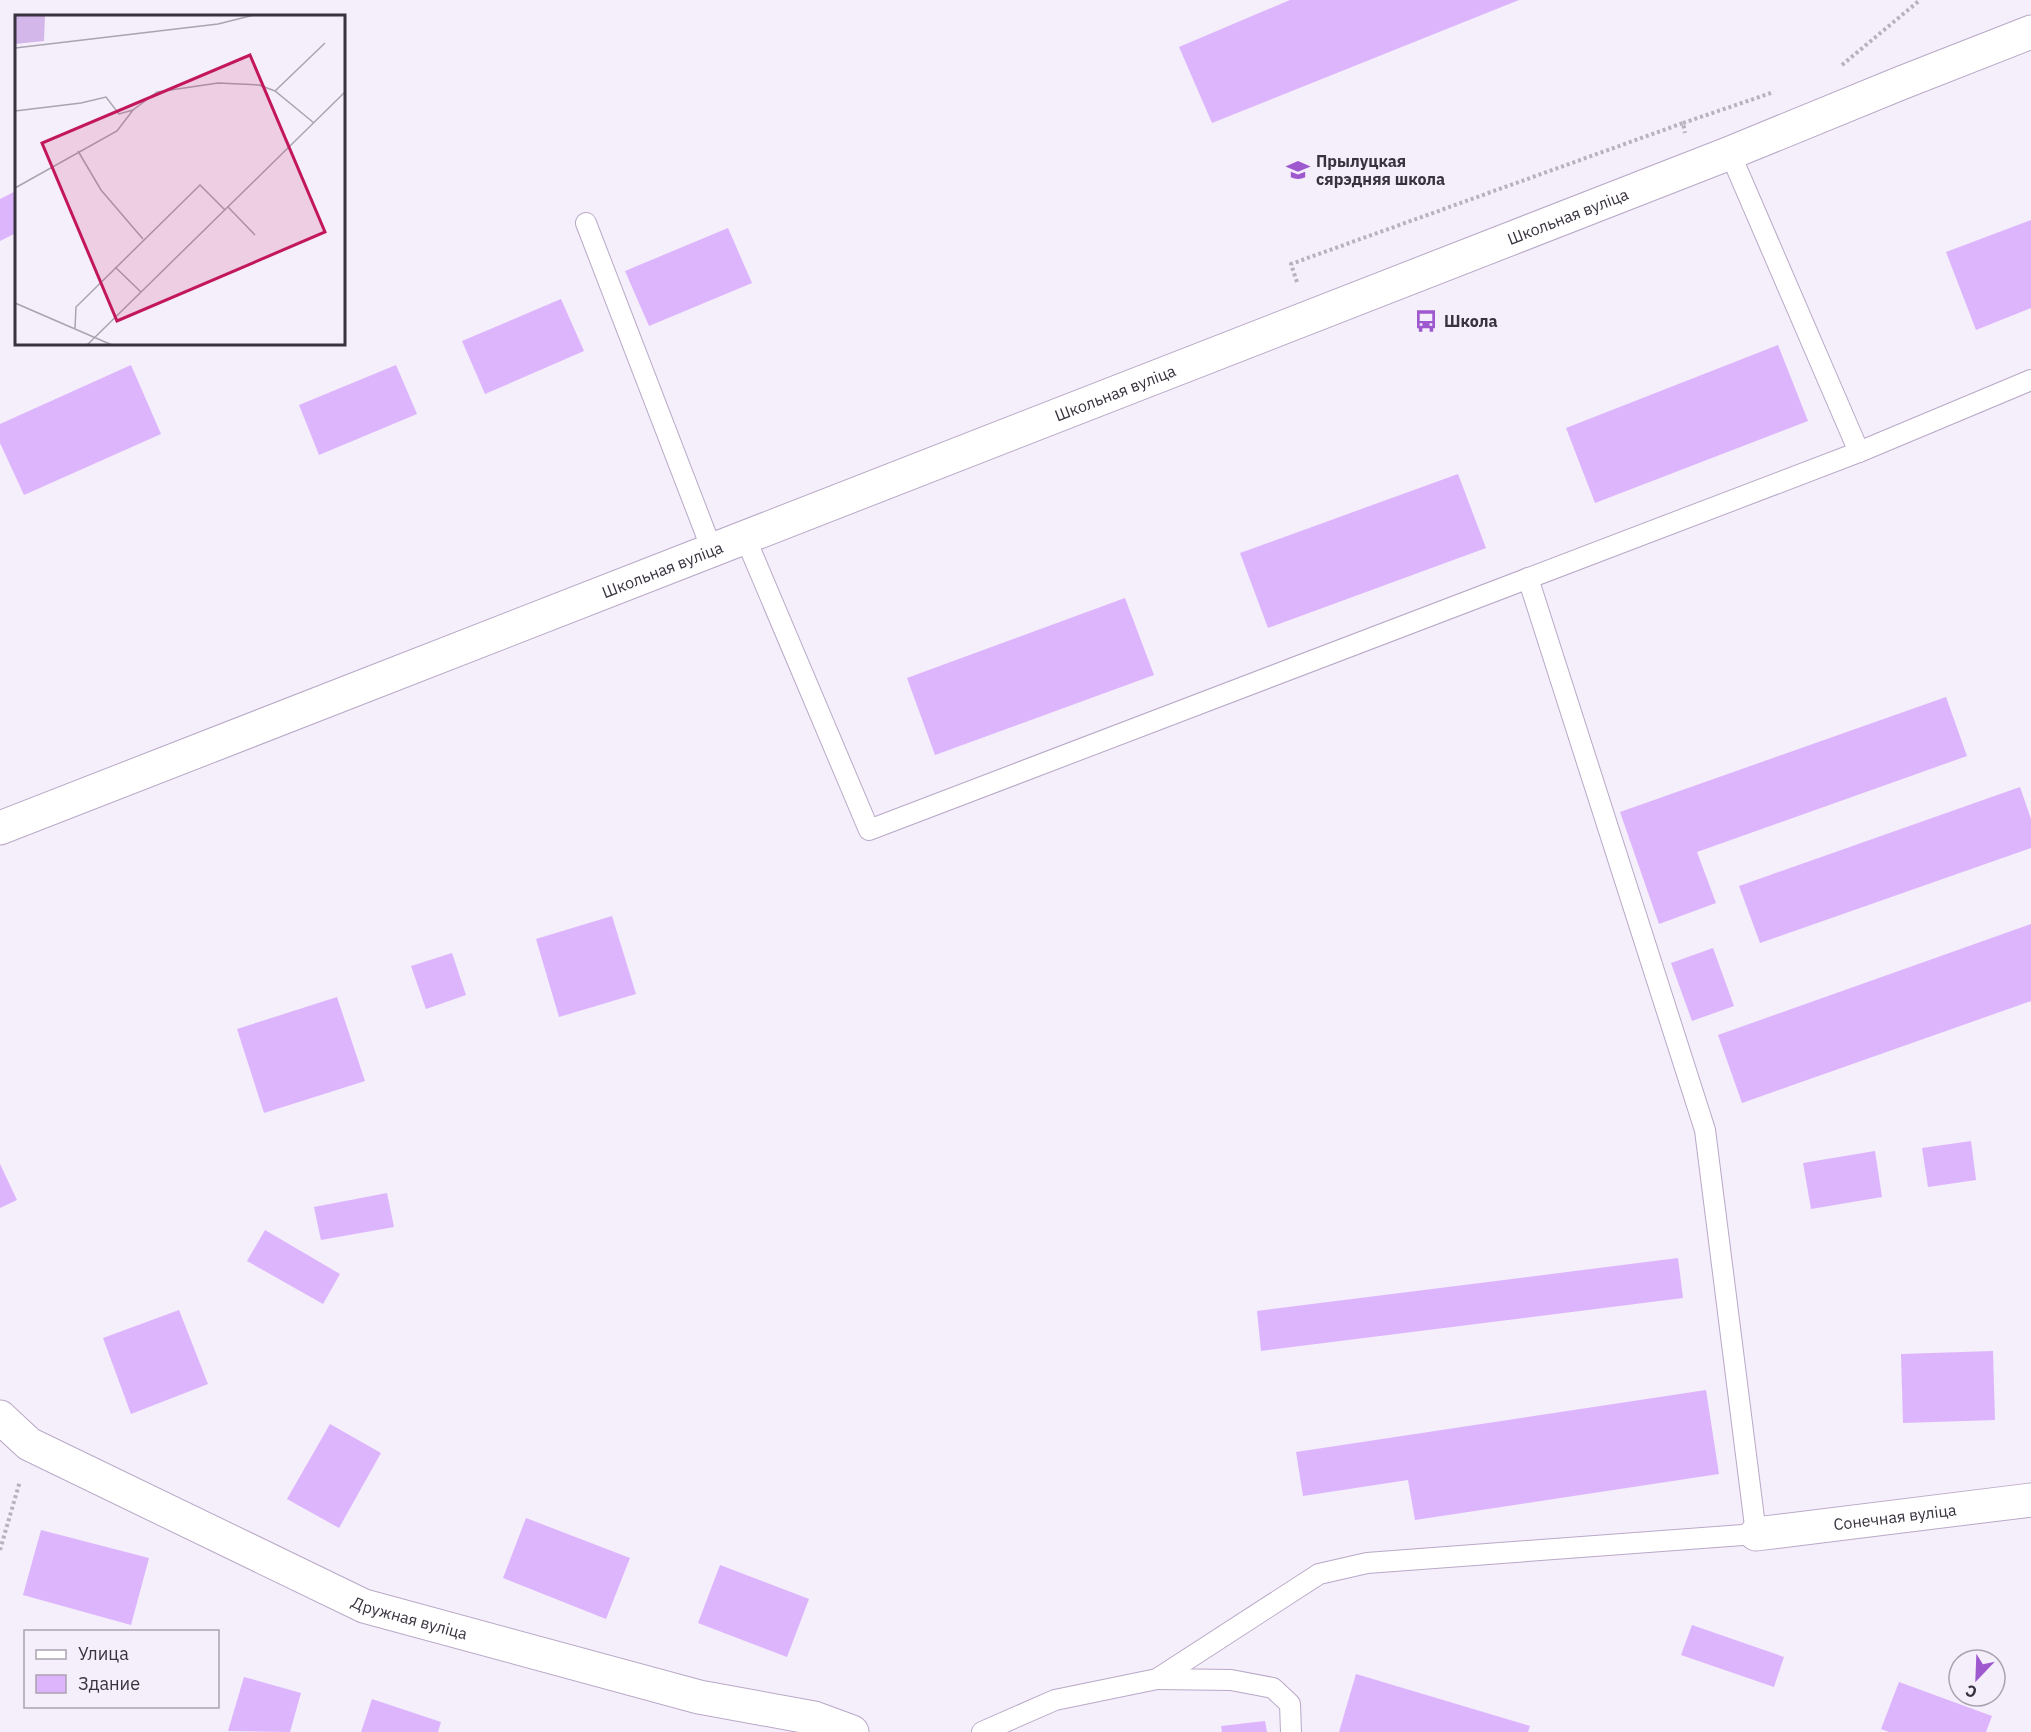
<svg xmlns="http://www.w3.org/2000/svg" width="2031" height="1732" font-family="'IBM Plex Sans',sans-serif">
<rect width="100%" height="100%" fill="#f5eefb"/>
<!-- building -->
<g fill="#ddb5fd">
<polygon points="1290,0 1519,0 1212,123 1179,47"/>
<polygon points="16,191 16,233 0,241 0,199"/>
<polygon points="2031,220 2031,308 1976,330 1946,252"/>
<polygon points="728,228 752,283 649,326 625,271"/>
<polygon points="561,299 584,351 485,394 462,341"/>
<polygon points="1778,345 1808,421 1595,503 1566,428"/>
<polygon points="131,365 161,434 24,495 0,443 0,424"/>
<polygon points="396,365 417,414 319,455 299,405"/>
<polygon points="1458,474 1486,548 1268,628 1240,553"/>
<polygon points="1125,598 1154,675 935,755 907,678"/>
<polygon points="1946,697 1967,756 1697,852 1716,903 1659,924 1620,812"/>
<polygon points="2020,787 2031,819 2031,848 1760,943 1739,886"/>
<polygon points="612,916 636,994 559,1017 536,939"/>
<polygon points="2031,924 2031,1001 1742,1103 1718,1035"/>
<polygon points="1713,948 1734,1006 1692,1021 1671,963"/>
<polygon points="452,953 466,995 426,1009 411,966"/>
<polygon points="337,997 365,1081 264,1113 237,1029"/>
<polygon points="1971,1141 1976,1180 1928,1187 1922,1148"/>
<polygon points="1875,1151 1882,1197 1811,1209 1803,1163"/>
<polygon points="0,1164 17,1200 0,1208"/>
<polygon points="387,1193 394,1227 321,1240 314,1207"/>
<polygon points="265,1230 340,1274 323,1304 247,1261"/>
<polygon points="1678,1258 1683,1298 1261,1351 1257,1311"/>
<polygon points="179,1310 208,1384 131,1414 103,1338"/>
<polygon points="1993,1351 1995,1420 1903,1423 1901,1354"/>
<polygon points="1706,1390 1719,1474 1415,1520 1408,1480 1303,1496 1296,1452"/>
<polygon points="330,1424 381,1453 339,1528 287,1499"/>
<polygon points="526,1518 630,1558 606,1619 503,1578"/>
<polygon points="41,1530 149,1558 131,1625 23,1595"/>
<polygon points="720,1565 809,1599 787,1657 698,1623"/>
<polygon points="1692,1625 1784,1657 1774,1687 1681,1655"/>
<polygon points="1356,1674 1530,1726 1528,1732 1339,1732"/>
<polygon points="244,1677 301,1693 290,1732 228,1731"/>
<polygon points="1899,1682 1992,1716 1986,1732 1889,1732 1881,1729"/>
<polygon points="372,1699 441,1722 438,1732 361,1732"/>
<polygon points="1265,1721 1267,1732 1222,1732 1221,1726"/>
</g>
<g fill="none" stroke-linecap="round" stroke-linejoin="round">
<!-- service casing -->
<g stroke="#b9a8c7" stroke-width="22">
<g id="service">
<polyline points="1730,153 1859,452"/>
<polyline points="586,223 712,550"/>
<polyline points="745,537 869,830 1859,452 2031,380"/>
<polyline points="1157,1679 1231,1680 1273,1688 1290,1704 1291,1732"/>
<polyline points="982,1732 1055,1700 1157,1679 1319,1574 1367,1563 1756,1534 1705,1130 1528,578"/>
</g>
</g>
<!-- minor casing -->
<g stroke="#b9a8c7" stroke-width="35">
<g id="minor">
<path id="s1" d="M0,1417L29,1444L364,1606L699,1697L814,1718L852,1732"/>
<path id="s2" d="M1756,1534L2031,1500"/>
</g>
</g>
<!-- tertiary casing -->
<g stroke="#b9a8c7" stroke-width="35">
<g id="tertiary">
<path id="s3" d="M0,828L1730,153L1901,83L2031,32"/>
</g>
</g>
<!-- path -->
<g stroke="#b8b1be" stroke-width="4" stroke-dasharray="3 3" stroke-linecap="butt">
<polyline points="1842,65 1920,0"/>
<polyline points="1683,123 1774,92"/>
<polyline points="1297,282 1291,264 1683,123 1685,133"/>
<polyline points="0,1550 20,1481"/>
</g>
<!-- service -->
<use href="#service" stroke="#fff" stroke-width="20"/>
<!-- minor -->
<use href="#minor" stroke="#fff" stroke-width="33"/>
<!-- tertiary -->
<use href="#tertiary" stroke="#fff" stroke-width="33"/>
</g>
<!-- icons -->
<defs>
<g id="school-bare" transform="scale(1.8)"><path d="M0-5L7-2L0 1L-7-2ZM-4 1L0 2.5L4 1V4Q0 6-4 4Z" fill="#9e59ce" stroke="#f5eefb" stroke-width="2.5" paint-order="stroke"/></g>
<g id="bus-bare" transform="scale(1.8)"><path d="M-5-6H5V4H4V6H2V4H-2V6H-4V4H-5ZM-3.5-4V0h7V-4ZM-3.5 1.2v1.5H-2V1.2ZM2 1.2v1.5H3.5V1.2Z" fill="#9e59ce" stroke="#f5eefb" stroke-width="2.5" paint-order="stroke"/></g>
</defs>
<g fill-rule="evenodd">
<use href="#school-bare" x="1298" y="170"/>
<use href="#bus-bare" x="1426" y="321"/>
</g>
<g text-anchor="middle" stroke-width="6" stroke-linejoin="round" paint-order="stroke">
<!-- poi labels -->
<g font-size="16" font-weight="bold" fill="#39323f" stroke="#f5eefb" text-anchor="start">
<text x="1316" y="167">Прылуцкая<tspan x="1316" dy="18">сярэдняя школа</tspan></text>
<text x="1444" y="327">Школа</text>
</g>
<!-- street labels -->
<g font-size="16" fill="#39323f" stroke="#f5eefb">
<text dy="6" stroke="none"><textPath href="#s3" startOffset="1683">Школьная вуліца</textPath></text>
<text dy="6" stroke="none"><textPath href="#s3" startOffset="1197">Школьная вуліца</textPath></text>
<text dy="6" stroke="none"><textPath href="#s3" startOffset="711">Школьная вуліца</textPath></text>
<text dy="6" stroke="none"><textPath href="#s2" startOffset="140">Сонечная вуліца</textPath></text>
<text dy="6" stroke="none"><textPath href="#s1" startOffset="459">Дружная вуліца</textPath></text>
</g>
</g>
<!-- overview -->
<g transform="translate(15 15)">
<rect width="330" height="330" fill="#f5eefb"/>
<path d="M0,0H30L29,26L0,29Z" fill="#d3b7eb"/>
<path fill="none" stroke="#aaa3b0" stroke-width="1.5" d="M0,33L203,9L239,0M260,76L310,28M0,96L66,88L91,82L104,99L118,95M63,136L86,175L128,224M0,173L102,116L118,95L142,77L203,68L244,70L260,76L299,108M213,192L240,220M100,252L126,277M0,288L97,330M60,313L61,292L185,170L210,195M72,330L330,77"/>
<path fill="#c2185b" fill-opacity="0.15" stroke="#c2185b" stroke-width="3" d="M235,40L310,217L102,306L27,128Z"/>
<rect width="330" height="330" fill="none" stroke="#39323f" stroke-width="3"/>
</g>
<!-- legend -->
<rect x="24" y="1630" width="195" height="78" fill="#f5eefb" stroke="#aaa3b0" stroke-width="1.5"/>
<rect x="36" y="1650" width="30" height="9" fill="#ffffff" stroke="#aaa3b0" stroke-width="1.5"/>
<text x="78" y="1660" font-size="18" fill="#39323f">Улица</text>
<rect x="36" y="1675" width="30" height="18" fill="#ddb5fd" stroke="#aaa3b0" stroke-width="1.5"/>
<text x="78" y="1690" font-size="18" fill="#39323f">Здание</text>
<!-- north arrow -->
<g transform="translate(1977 1678) rotate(203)"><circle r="28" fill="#f5eefb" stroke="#aaa3b0" stroke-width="1.5"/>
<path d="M0-4.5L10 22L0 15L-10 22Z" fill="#9e59ce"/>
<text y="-9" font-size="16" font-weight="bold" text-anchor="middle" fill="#39323f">С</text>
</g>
</svg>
